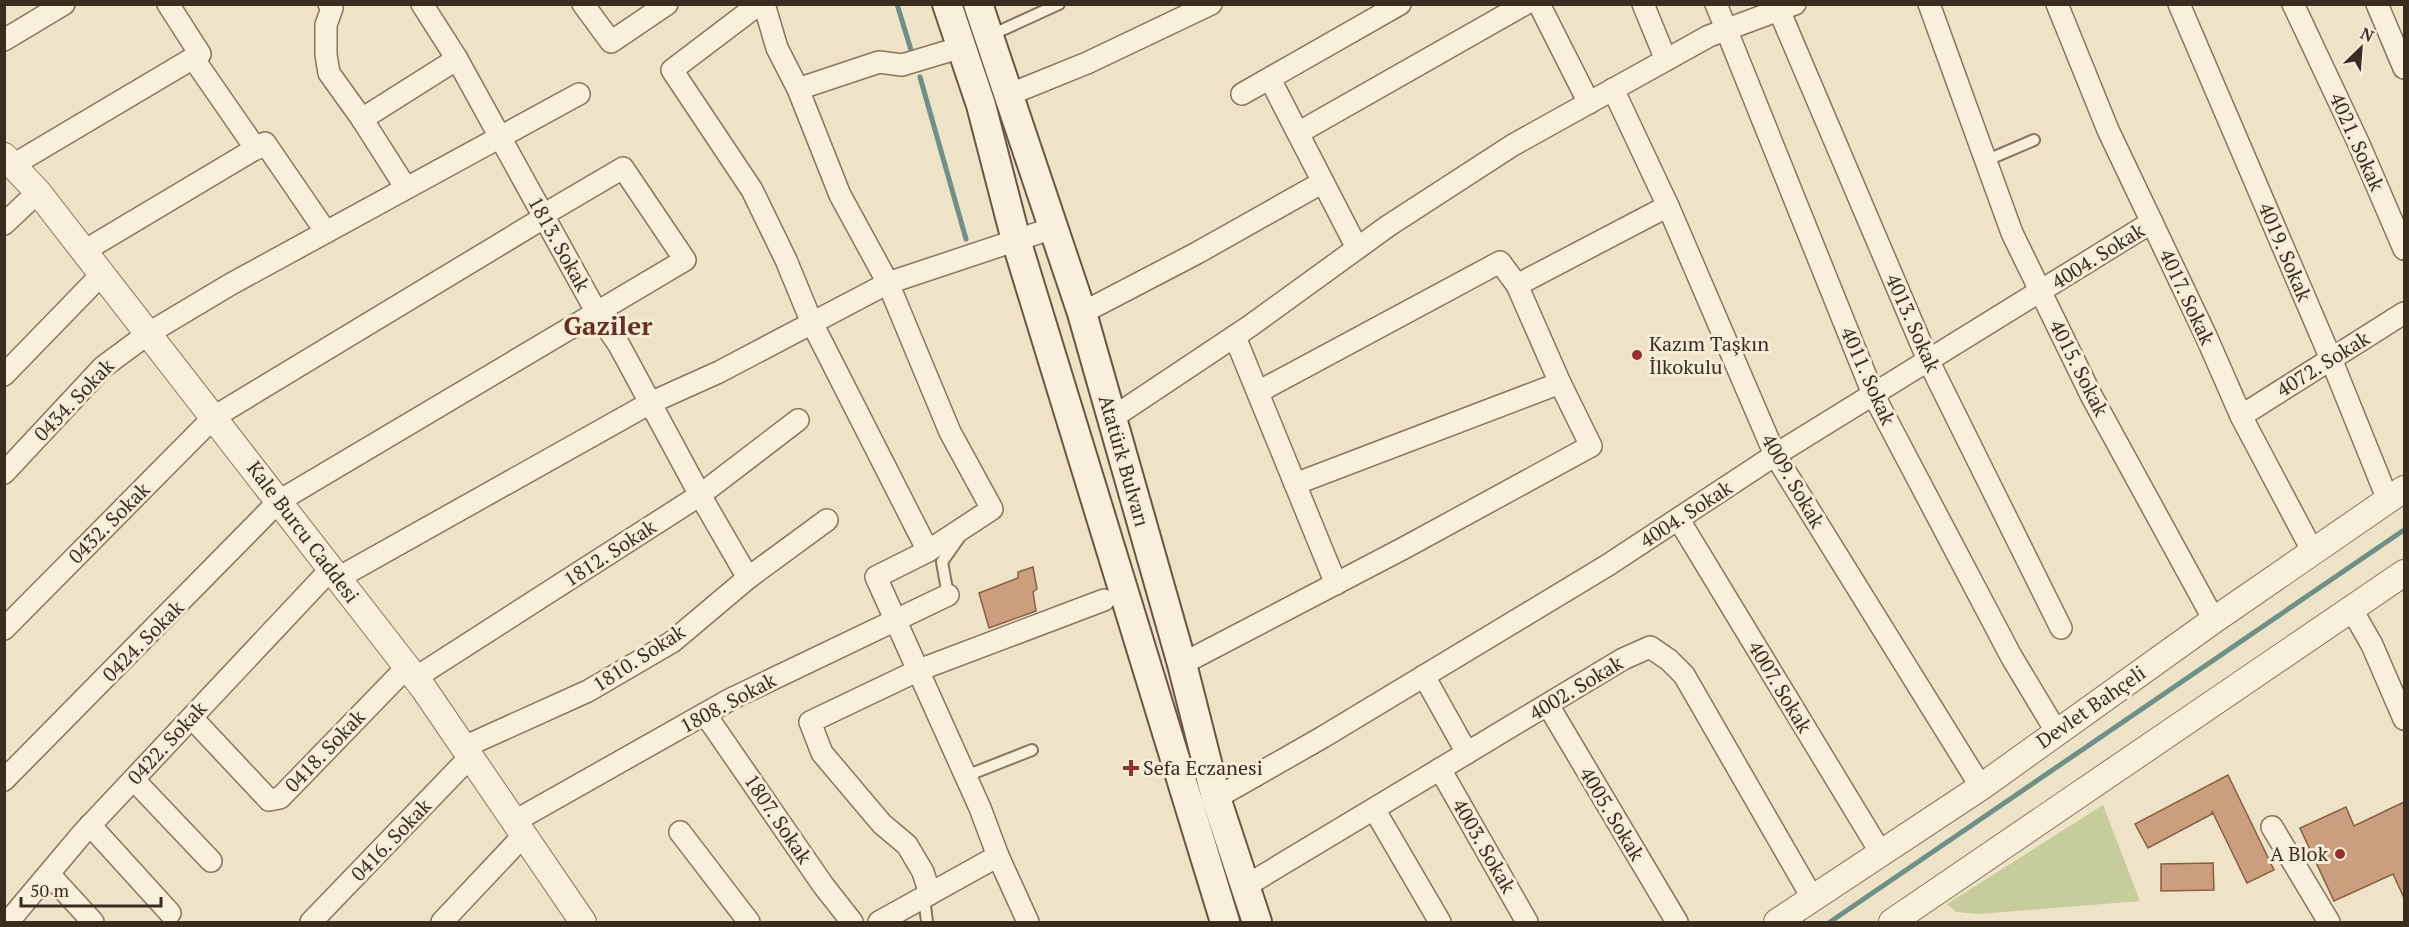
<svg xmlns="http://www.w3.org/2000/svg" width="2409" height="927" font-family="'PT Serif',serif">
<rect width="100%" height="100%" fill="#eee3c7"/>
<!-- green -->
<polygon fill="#c6cc9b" points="2103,805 2140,901 1978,914 1956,912 1947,904"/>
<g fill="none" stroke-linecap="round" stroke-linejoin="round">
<!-- stream -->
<g stroke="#6f9088" stroke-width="5">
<polyline points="897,4 911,50"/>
<polyline points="920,77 966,239"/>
<polyline points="1830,922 2404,530"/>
</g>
</g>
<!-- building -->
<g fill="#cb9f7e" stroke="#885f43" stroke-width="1.5">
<polygon points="1033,567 1037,589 1033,592 1036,611 989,628 979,593 1018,578 1018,572"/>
<polygon points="2228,775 2274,870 2247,883 2212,811 2212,814 2148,848 2135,824"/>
<polygon points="2404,802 2404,898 2393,874 2334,901 2300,828 2346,807 2354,826"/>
<polygon points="2213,863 2214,890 2161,891 2161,864"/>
</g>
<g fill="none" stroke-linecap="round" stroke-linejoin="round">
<!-- service casing -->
<g stroke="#89755d" stroke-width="14">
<g id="service">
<polyline points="989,36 1059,4"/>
<polyline points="1985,161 2034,140"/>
<polyline points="948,595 942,562 959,538"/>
<polyline points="966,776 1032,750"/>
<polyline points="924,897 927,922"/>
</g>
</g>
<!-- minor casing -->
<g stroke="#89755d" stroke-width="24">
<g id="minor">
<polyline points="329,4 332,8 326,25 326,55 329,73 362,119 406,188"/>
<polyline points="422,4 457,59 597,313 619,345 700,495 748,578"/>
<polyline points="583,4 611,42 667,4"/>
<polyline points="759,4 672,70 752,190 786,260 812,323 928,551"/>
<polyline points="764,4 777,48 798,89 840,195 888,283 950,432 992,509 928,551 876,577 980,808 998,856 1028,922"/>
<polyline points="1539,4 1589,103"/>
<polyline points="1643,4 1666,60"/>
<polyline points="1716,4 1873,394 2011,656 2056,731"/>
<polyline points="1929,4 2012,233 2092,397 2214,620"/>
<polyline points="2057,4 2108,130 2206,336 2241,416 2313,552"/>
<polyline points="2179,4 2331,359 2388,500"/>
<polyline points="2293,4 2358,142 2404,249"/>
<polyline points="2377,4 2404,68"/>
<polyline points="1779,10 1928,360 2061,628"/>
<polyline points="4,40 64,4"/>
<polyline points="193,58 256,149"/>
<polyline points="1270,79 1357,248"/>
<polyline points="798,89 879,62 902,65 962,47"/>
<polyline points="1613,89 1668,206 1775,455 1981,787"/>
<polyline points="1242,94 1400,4"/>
<polyline points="1008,95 1087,63 1211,4"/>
<polyline points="362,119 457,59"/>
<polyline points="1298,133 1525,4"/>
<polyline points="13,165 200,54 168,4"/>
<polyline points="4,224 38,192"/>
<polyline points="84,251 265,143 326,232"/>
<polyline points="1517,285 1668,206"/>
<polyline points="1082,313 1197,253 1323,182"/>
<polyline points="1235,337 1336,584"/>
<polyline points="4,375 102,274"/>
<polyline points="2241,416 2404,313"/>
<polyline points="1112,418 1250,326 1388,226 1513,145 1709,36 1795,4"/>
<polyline points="4,473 103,367 149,333 231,284 579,94"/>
<polyline points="1295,484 1560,383"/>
<polyline points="1679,520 1881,853"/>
<polyline points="338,578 650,403 719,372 888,283 1053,228"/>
<polyline points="2351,608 2372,645 2404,719"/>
<polyline points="4,629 214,417 545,217"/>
<polyline points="1182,664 1404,548 1591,446 1560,383 1517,285 1500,262 1258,392"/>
<polyline points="1424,676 1467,753"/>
<polyline points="415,678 700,495 798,420"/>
<polyline points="1548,705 1677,922"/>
<polyline points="705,714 823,885 852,922"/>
<polyline points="192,718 269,800 280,798 407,667"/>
<polyline points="464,747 588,691 672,642 748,578 827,520"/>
<polyline points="1440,769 1527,922"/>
<polyline points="4,780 279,501 685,260 623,168 543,215"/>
<polyline points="134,780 211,861"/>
<polyline points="1216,798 1323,737 1608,565 1775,455 2152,222"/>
<polyline points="1374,809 1440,922"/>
<polyline points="515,821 731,699 948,595"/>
<polyline points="90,825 170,913"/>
<polyline points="2272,827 2329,922"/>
<polyline points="680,832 749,922"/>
<polyline points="49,874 93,922"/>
<polyline points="1244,887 1623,659 1650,647 1669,660 1684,675 1813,899"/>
<polyline points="930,894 923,872 907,845 882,824 822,753 810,722 919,670 1104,600"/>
<polyline points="8,922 82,834 331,569"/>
<polyline points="311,922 470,757"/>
<polyline points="442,922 524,835"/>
<polyline points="879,922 998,856"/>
</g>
</g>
<!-- tertiary casing -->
<g stroke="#89755d" stroke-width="28">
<g id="tertiary">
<polyline points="4,156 38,192 424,689 583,922"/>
<polyline points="1777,922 1981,787 2214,620 2404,489"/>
<polyline points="1892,922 2404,573"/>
</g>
</g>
<!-- secondary casing -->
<g stroke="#6b5640" stroke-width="32">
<g id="secondary">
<polyline points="947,4 981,105 1016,240 1225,922"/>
<polyline points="978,4 1082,313 1182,664 1216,798 1257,922"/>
</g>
</g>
<!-- service -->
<use href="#service" stroke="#f8f0db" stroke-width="10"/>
<!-- minor -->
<use href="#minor" stroke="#f8f0db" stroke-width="21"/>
<!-- tertiary -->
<use href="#tertiary" stroke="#f8f0db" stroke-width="26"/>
<!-- secondary -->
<use href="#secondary" stroke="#f8f0db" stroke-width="28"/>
</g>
<!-- markers -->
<g fill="#972f2e" stroke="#f5edd7" stroke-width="2">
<circle cx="1637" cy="355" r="6"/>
<path d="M1128 759h6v6h6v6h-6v6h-6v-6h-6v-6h6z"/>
<circle cx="2340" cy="854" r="6"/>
</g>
<g text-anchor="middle" stroke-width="6" stroke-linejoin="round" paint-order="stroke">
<!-- street labels -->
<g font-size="20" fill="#3a2d20" stroke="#f5edd7">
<text transform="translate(2357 142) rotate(66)" y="7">4021. Sokak</text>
<text transform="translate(559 244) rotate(61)" y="7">1813. Sokak</text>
<text transform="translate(2285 252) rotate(67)" y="7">4019. Sokak</text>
<text transform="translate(2098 256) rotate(-32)" y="7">4004. Sokak</text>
<text transform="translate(2187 297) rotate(65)" y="7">4017. Sokak</text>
<text transform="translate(1913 323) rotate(66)" y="7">4013. Sokak</text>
<text transform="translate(2323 364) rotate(-32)" y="7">4072. Sokak</text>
<text transform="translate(2079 368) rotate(63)" y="7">4015. Sokak</text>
<text transform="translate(1868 376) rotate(66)" y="7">4011. Sokak</text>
<text transform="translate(74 400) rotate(-46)" y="7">0434. Sokak</text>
<text transform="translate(1124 461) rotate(74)" y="7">Atatürk Bulvarı</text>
<text transform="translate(1793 481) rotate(60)" y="7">4009. Sokak</text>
<text transform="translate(1686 514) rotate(-33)" y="7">4004. Sokak</text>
<text transform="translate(109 523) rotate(-45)" y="7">0432. Sokak</text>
<text transform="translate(303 532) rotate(53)" y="7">Kale Burcu Caddesi</text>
<text transform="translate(610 553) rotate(-33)" y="7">1812. Sokak</text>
<text transform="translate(143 641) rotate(-45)" y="7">0424. Sokak</text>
<text transform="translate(639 658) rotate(-33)" y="7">1810. Sokak</text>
<text transform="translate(1780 687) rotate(59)" y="7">4007. Sokak</text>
<text transform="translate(1576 688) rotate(-31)" y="7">4002. Sokak</text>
<text transform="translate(728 703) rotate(-28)" y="7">1808. Sokak</text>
<text transform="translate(2091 707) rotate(-35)" y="7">Devlet Bahçeli</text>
<text transform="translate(167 743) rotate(-47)" y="7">0422. Sokak</text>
<text transform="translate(325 751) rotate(-46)" y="7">0418. Sokak</text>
<text transform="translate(1612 814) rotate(59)" y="7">4005. Sokak</text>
<text transform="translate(778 819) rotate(56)" y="7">1807. Sokak</text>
<text transform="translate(391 840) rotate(-46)" y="7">0416. Sokak</text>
<text transform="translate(1484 846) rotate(60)" y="7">4003. Sokak</text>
</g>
<!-- poi labels -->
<g font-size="20" fill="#3a2d20" stroke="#f5edd7" text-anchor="start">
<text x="1649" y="351">Kazım Taşkın<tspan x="1649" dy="23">İlkokulu</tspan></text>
<text x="1143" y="775">Sefa Eczanesi</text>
<text x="2328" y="861" text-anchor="end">A Blok</text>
</g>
<!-- district labels -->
<g font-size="26" font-weight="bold" fill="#663020" stroke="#f5edd7">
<text x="608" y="335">Gaziler</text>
</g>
</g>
<!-- border -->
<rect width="2409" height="927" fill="none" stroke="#3a2d20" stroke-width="12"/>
<!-- north arrow -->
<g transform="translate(2361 48) rotate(25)" stroke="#f5edd7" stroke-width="4.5" paint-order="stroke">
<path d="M0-4.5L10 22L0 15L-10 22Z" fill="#3a2d20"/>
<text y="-9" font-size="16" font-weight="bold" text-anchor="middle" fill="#3a2d20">N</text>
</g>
<!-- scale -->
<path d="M21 897v9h140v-9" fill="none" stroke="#3a2d20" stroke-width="3"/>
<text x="30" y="897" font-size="18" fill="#3a2d20" stroke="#f5edd7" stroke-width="4.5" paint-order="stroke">50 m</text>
</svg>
